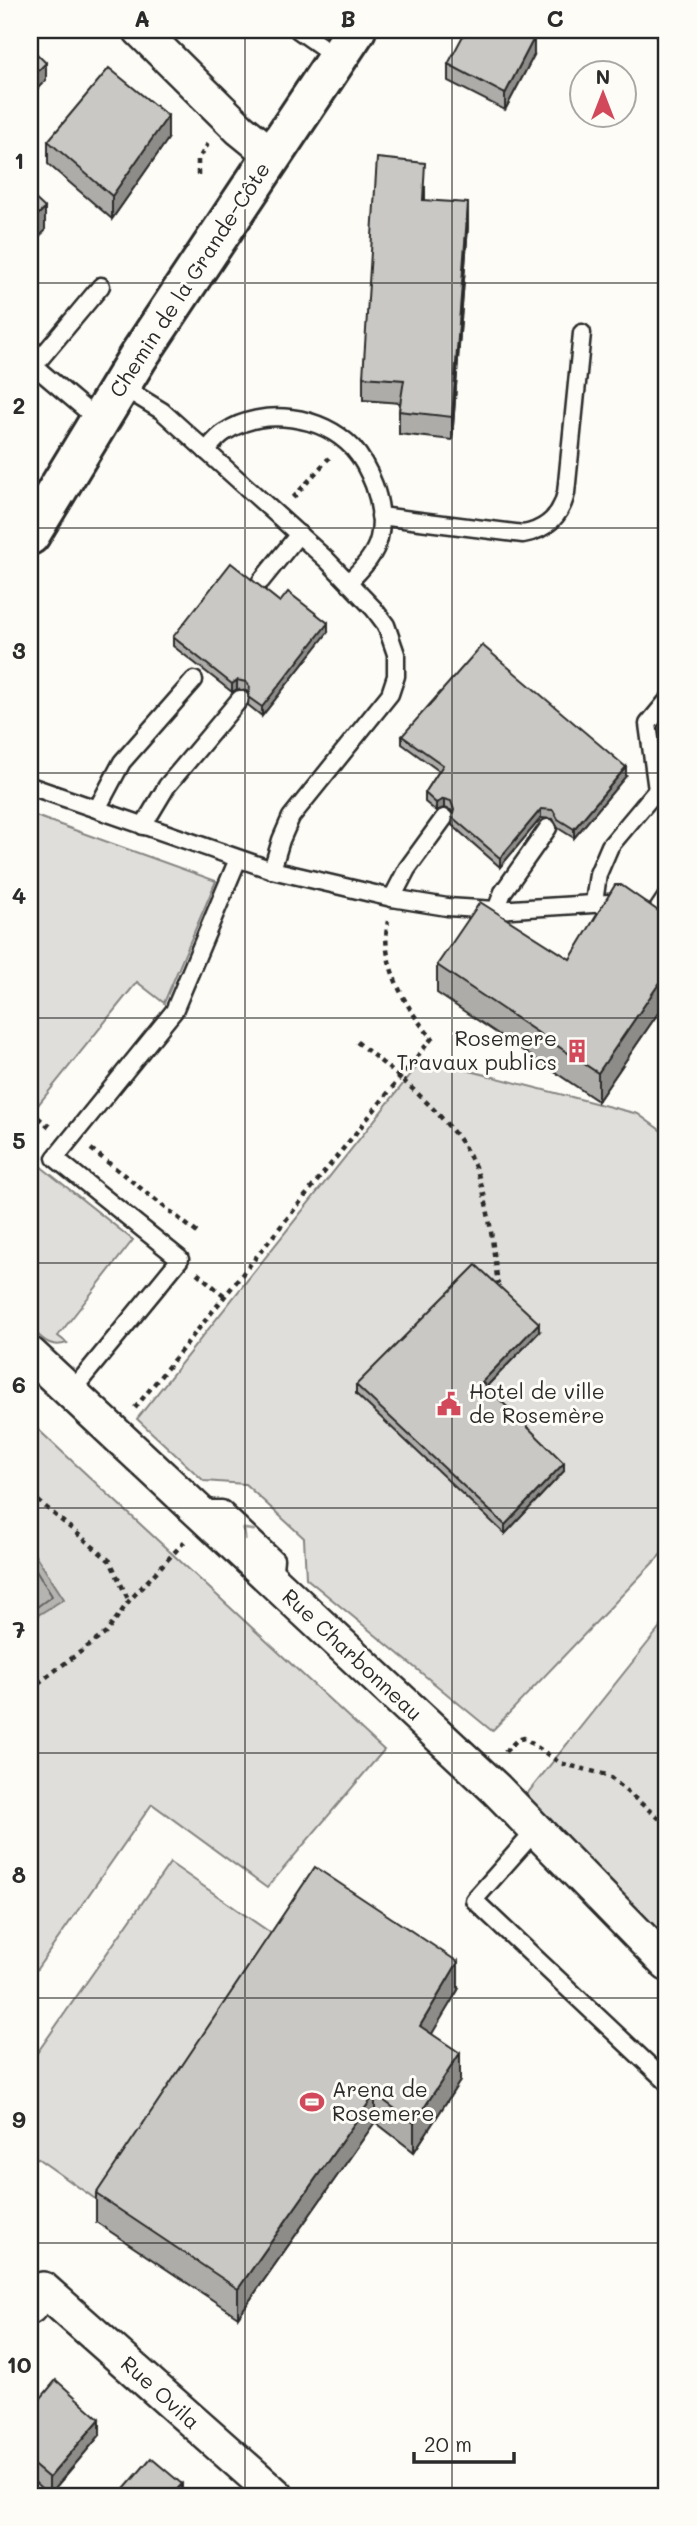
<svg xmlns="http://www.w3.org/2000/svg" width="697" height="2526" font-family="Mali,sans-serif">
<rect width="100%" height="100%" fill="#fdfcf7"/>
<filter id="ink" filterUnits="userSpaceOnUse"><feTurbulence type="fractalNoise" baseFrequency=".0143" numOctaves="2"/><feDisplacementMap in="SourceGraphic" scale="14" xChannelSelector="R" yChannelSelector="G"/><feConvolveMatrix kernelMatrix="1 2 1 2 8 2 1 2 1" color-interpolation-filters="sRGB"/></filter>
<g filter="url(#ink)">
<!-- green -->
<g fill="#dfdeda" stroke="#858482" stroke-width="2" fill-rule="evenodd">
<polygon points="30,814 216,881 164,1003 137,982 30,1115"/>
<path d="M423,1059L638,1114L667,1135V1548L492,1731L306,1578L304,1538L245,1484L204,1481L137,1419ZM476,1273L539,1332L482,1391Z"/>
<path d="M30,1158L133,1240L58,1336L67,1343C49,1349 42,1338 30,1327Z"/>
<polygon points="30,1422 384,1750 267,1888 152,1804 30,1979"/>
<polygon points="667,1619 667,1959 515,1809"/>
<polygon points="170,1863 307,1958 124,2219 30,2153 30,2063"/>
</g>
<!-- water -->
<polygon fill="#b5b4b1" stroke="#7e7d7b" stroke-width="2" points="30,1533 32,1534 32,1550 64,1599 30,1620"/>
<g fill="none" stroke-linecap="round" stroke-linejoin="round">
<!-- shore -->
<polyline stroke="#626261" stroke-width="2" points="30,1560 52,1596 30,1612"/>
<!-- service casing -->
<g stroke="#2b2b2b" stroke-width="21">
<g id="service">
<polyline points="298,30 338,58"/>
<polyline points="30,362 34,366 101,286"/>
<polyline points="30,373 34,366 99,421"/>
<polyline points="121,386 162,411 327,560 374,609 386,625 396,654 396,676 390,694 291,817 281,840 272,870"/>
<path d="M206,451C212,444 217,437 225,432C263,407 322,415 353,448C363,459 369,472 374,485C380,501 383,522 379,538C375,556 361,569 349,582"/>
<path d="M380,516L523,534C546,530 561,516 566,493L582,333"/>
<polyline points="261,581 299,534"/>
<polyline points="30,786 272,870 392,898 447,907 496,910 625,902"/>
<polyline points="657,790 648,724 667,701"/>
<polyline points="97,809 122,762 194,680"/>
<polyline points="143,826 167,786 240,699"/>
<polyline points="392,898 407,869 444,818"/>
<polyline points="594,903 598,874 610,846 657,790 667,799"/>
<polyline points="496,910 503,892 548,828"/>
<polyline points="657,911 667,896"/>
<polyline points="71,1392 180,1259 55,1158 174,1011 238,859"/>
<polyline points="198,1509 222,1509 275,1559 273,1579"/>
<polyline points="536,1830 474,1900 667,2082"/>
</g>
</g>
<!-- minor casing -->
<g stroke="#2b2b2b" stroke-width="38">
<g id="minor">
<polyline points="140,30 240,129 272,155"/>
<polyline points="30,1354 496,1789 667,1964"/>
<polyline points="30,2307 43,2289 277,2496"/>
</g>
</g>
<!-- secondary casing -->
<g stroke="#2b2b2b" stroke-width="44">
<polyline id="secondary" points="30,535 138,357 356,30"/>
</g>
<!-- path -->
<g stroke="#2b2b2b" stroke-width="4.5" stroke-dasharray="5 5" stroke-linecap="butt">
<polyline points="198,175 198,160 208,144"/>
<polyline points="293,498 329,458"/>
<path d="M357,1042C396,1074 455,1120 475,1167C489,1198 493,1250 498,1284"/>
<polyline points="30,1111 51,1128"/>
<polyline points="91,1149 200,1235"/>
<polyline points="197,1273 226,1297"/>
<path d="M135,1408L432,1038C406,1009 379,962 388,921"/>
<polyline points="30,1494 110,1561 129,1601"/>
<polyline points="30,1689 106,1633 129,1601 185,1541"/>
<polyline points="505,1752 517,1740 524,1738 560,1763 607,1775 667,1825"/>
</g>
<!-- service -->
<use href="#service" stroke="#fdfcf7" stroke-width="16"/>
<!-- minor -->
<use href="#minor" stroke="#fdfcf7" stroke-width="33"/>
<!-- secondary -->
<use href="#secondary" stroke="#fdfcf7" stroke-width="38"/>
</g>
<!-- wall -->
<g fill="#adaca9" stroke="#2b2b2b" stroke-width="2">
<polygon points="657,30 667,30 667,49 657,41"/>
<polygon points="534,55 505,110 448,81 448,64"/>
<polygon points="168,139 112,219 48,164 48,141"/>
<polygon points="425,186 425,200 468,226 452,440 399,434 399,411 400,403 363,400 363,377"/>
<polygon points="280,602 328,632 262,716 248,705 249,694 246,691 237,689 232,692 173,646 173,637"/>
<polygon points="402,736 626,776 574,838 558,828 553,819 541,818 500,867 452,825 453,814 451,810 444,808 436,811 425,802 425,793 439,771 402,744"/>
<polygon points="667,917 667,1000 598,1101 437,993 437,965 570,959"/>
<polygon points="539,1332 487,1386 564,1471 505,1534 356,1394 356,1385"/>
<polygon points="458,1990 431,2034 460,2081 414,2152 375,2122 238,2317 96,2222 96,2194"/>
<polygon points="30,2411 100,2435 49,2495 30,2478"/>
</g>
<!-- shaded-wall -->
<g fill="#8d8c89" stroke="#2b2b2b" stroke-width="2">
<polygon points="534,38 534,55 505,110 505,94"/>
<polygon points="46,63 46,80 30,96 30,79"/>
<polygon points="168,116 168,139 112,219 112,196"/>
<polygon points="468,203 468,226 452,440 452,417"/>
<polygon points="45,208 45,231 30,245 30,222"/>
<polygon points="328,623 328,632 262,716 262,707"/>
<polygon points="237,680 237,689 232,692 232,684"/>
<polygon points="626,767 626,776 574,838 574,829"/>
<polygon points="444,799 444,808 436,811 436,803"/>
<polygon points="541,809 541,818 500,867 500,858"/>
<polygon points="667,972 667,1000 598,1101 598,1073"/>
<polygon points="539,1323 539,1332 482,1391 482,1382"/>
<polygon points="564,1463 564,1471 505,1534 505,1525"/>
<polygon points="458,1962 458,1990 420,2054 420,2026"/>
<polygon points="460,2053 460,2081 414,2152 414,2123"/>
<polygon points="375,2094 375,2122 238,2317 238,2289"/>
<polygon points="100,2419 100,2435 49,2495 49,2478"/>
<polygon points="182,2484 182,2496 171,2496"/>
</g>
<!-- building -->
<g fill="#c9c8c4" stroke="#2b2b2b" stroke-width="2">
<polygon points="466,30 518,30 534,38 505,94 448,64"/>
<polygon points="30,47 46,63 30,79"/>
<polygon points="109,68 168,116 112,196 48,141"/>
<polygon points="377,158 425,163 423,200 468,203 452,417 399,411 404,380 363,377"/>
<polygon points="30,194 45,208 30,222"/>
<polygon points="231,563 280,602 288,592 328,623 262,707 248,697 250,687 246,682 237,680 232,684 173,637"/>
<polygon points="482,645 626,767 574,829 558,819 553,810 541,809 500,858 452,817 454,810 451,801 444,799 436,803 425,793 443,765 402,736"/>
<polygon points="615,885 621,885 667,917 667,972 598,1073 437,965 480,902 570,959"/>
<polygon points="476,1265 539,1323 482,1382 564,1463 505,1525 356,1385"/>
<polygon points="315,1867 458,1962 420,2026 460,2053 414,2123 375,2094 238,2289 96,2194"/>
<polygon points="56,2380 100,2419 49,2478 30,2462 30,2411"/>
<polygon points="151,2458 182,2484 171,2496 118,2496"/>
</g>
<!-- one-way arrows -->
<defs><path id="oneway-chevron" d="M-2-3.5L2.5 0L-2 3.5" fill="none" stroke-width="1.6" stroke-linecap="round" stroke-linejoin="round" transform="scale(1.75)"/></defs>
<use stroke="#9e9e9b" href="#oneway-chevron" transform="translate(247 1532) rotate(-136)"/>
</g>
<!-- grid -->
<path fill="none" stroke="#2b2b2b" stroke-width="2" stroke-opacity="0.55" d="M245,30V2496M452,30V2496M30,283H667M30,528H667M30,773H667M30,1018H667M30,1263H667M30,1508H667M30,1753H667M30,1998H667M30,2243H667"/>
<!-- icons -->
<defs>
<g id="building-bare" transform="scale(1.89)"><path d="M-4-6H4V6H1V3H-1V6H-4ZM-2.5-4.3h1.7v1.8h-1.7ZM.8-4.3h1.7v1.8H.8ZM-2.5-1h1.7V.8h-1.7ZM.8-1h1.7V.8H.8Z" fill="#d1495b" stroke="#fdfcf7" stroke-width="2.5" paint-order="stroke"/></g>
<g id="civic-bare" transform="scale(1.89)"><path d="M-.6-6.5H3V-4.5H.6V-3L4-1V1h2V6H-6V1h2V-1L-.6-3ZM-1.2 2.5V6h2.4V2.5Z" fill="#d1495b" stroke="#fdfcf7" stroke-width="2.5" paint-order="stroke"/></g>
<g id="stadium-bare" transform="scale(1.89)"><path d="M0-5a6.5 5 0 1 0 0 10a6.5 5 0 1 0 0-10ZM-3.5-1.8h7v3.6h-7Z" fill="#d1495b" stroke="#fdfcf7" stroke-width="2.5" paint-order="stroke"/></g>
</defs>
<g fill-rule="evenodd">
<use href="#building-bare" x="577" y="1051"/>
<use href="#civic-bare" x="449" y="1404"/>
<use href="#stadium-bare" x="312" y="2102"/>
</g>
<g text-anchor="middle" stroke-width="6" stroke-linejoin="round" paint-order="stroke">
<!-- street labels -->
<g font-size="21" fill="#2b2b2b" stroke="#fdfcf7">
<text transform="translate(190 280) rotate(-57)" y="7">Chemin de la Grande-Côte</text>
<text transform="translate(352 1655) rotate(43)" y="7">Rue Charbonneau</text>
<text transform="translate(160 2393) rotate(42)" y="7">Rue Ovila</text>
</g>
<!-- poi labels -->
<g font-size="21" fill="#2b2b2b" stroke="#fdfcf7" text-anchor="start">
<text x="557" y="1046" text-anchor="end">Rosemere<tspan x="557" dy="24">Travaux publics</tspan></text>
<text x="469" y="1399">Hotel de ville<tspan x="469" dy="24">de Rosemère</tspan></text>
<text x="332" y="2097">Arena de<tspan x="332" dy="24">Rosemere</tspan></text>
</g>
</g>
<!-- margin -->
<rect width="697" height="2526" fill="none" stroke="#fdfcf7" stroke-width="77"/>
<!-- north arrow -->
<g transform="translate(603 94)"><circle r="33" fill="#fdfcf7" stroke="#a9a8a5" stroke-width="2"/>
<path d="M0-5L12 26L0 18L-12 26Z" fill="#d1495b"/>
<text y="-10" font-size="19" font-weight="bold" text-anchor="middle" fill="#2b2b2b">N</text>
</g>
<!-- scale -->
<path d="M414 2452v10h100v-10" fill="none" stroke="#2b2b2b" stroke-width="3.5"/>
<text x="424" y="2452" font-size="21" fill="#2b2b2b" stroke="#fdfcf7" stroke-width="5" paint-order="stroke">20 m</text>
<rect x="38" y="38" width="620" height="2450" fill="none" stroke="#2b2b2b" stroke-width="2.5"/>
<g font-size="23" text-anchor="middle" font-weight="bold" fill="#2b2b2b">
<text x="142" y="27">A</text>
<text x="348" y="27">B</text>
<text x="555" y="27">C</text>
<text x="19" y="169">1</text>
<text x="19" y="414">2</text>
<text x="19" y="659">3</text>
<text x="19" y="904">4</text>
<text x="19" y="1149">5</text>
<text x="19" y="1393">6</text>
<text x="19" y="1638">7</text>
<text x="19" y="1883">8</text>
<text x="19" y="2128">9</text>
<text x="19" y="2373">10</text>
</g>
</svg>
